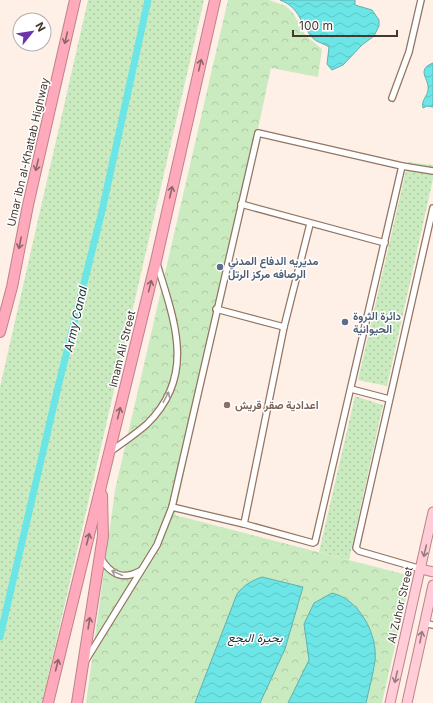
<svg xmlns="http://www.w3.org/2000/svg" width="433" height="703" font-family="Inter,Vazirmatn,sans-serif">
<defs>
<pattern id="grass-dots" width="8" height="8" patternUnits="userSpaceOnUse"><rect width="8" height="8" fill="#caebbf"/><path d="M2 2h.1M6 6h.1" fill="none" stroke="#afcaa4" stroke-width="1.8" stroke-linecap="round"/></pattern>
<pattern id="forest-crowns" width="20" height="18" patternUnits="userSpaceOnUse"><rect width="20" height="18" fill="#caebbf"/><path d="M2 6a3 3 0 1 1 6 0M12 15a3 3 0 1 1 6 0" fill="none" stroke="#afcaa4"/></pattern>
<pattern id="water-waves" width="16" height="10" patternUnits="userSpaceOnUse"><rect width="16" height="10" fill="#6ce5e6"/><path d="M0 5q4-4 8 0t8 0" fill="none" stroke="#5fc5c6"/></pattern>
</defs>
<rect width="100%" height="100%" fill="#fef0e7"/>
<!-- grass -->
<g fill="url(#grass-dots)">
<polygon points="88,0 204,0 42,703 0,703 0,387"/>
<polygon points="408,162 433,165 433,179 387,386 358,380"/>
<polygon points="355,396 383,405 349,560 319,552"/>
</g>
<!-- forest -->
<polygon fill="url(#forest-crowns)" points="228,0 269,0 286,6 293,13 306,36 322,49 318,77 271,68 175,515 411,576 382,703 86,703 115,490"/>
<!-- water -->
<g fill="url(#water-waves)" stroke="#60b1af">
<path d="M280,0H355V5L372,10L379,20V26L374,36L362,45L343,65L332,70L327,64L329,47C323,43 315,42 311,36C299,21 300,8 280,0Z"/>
<path d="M433,63V107L427,106L423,108C421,100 427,97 428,90C430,79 415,70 433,63Z"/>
<path d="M262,577L303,587L285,649L260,703H195L237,594C244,585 251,581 262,577Z"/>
<path d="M332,593C359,599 378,634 375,661C373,675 369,689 366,703H288L309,660L304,624L314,603Z"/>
</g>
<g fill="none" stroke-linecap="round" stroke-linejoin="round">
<!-- canal -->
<polyline stroke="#6ce5e6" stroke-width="7" points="0,637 58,387 102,211 148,0"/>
<!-- minor casing -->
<g stroke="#947562" stroke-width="8">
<g id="minor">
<polyline points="392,98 409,52 421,0"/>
<polyline points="241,204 385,243"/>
<polyline points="216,309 284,327"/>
<polyline points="351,389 389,399"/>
<path d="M110,452C122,443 136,434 147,424C197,375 174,320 157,264"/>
<polyline points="172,507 244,524 313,543 315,542 402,166"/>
<polyline points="244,524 284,327 310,224"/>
<path d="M100,557C110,574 122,581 140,571"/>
<polyline points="421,569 359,551 356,548 433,208"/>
<polyline points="424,623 433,625"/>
<polyline points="86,660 157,545 172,507 258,133 402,166 433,171"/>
</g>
</g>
<!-- primary casing -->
<g stroke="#be828b" stroke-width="11">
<g id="primary">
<polyline points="421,569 433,572"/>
<polyline points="390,703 433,512"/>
<polyline points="407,703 433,585"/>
</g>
</g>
<!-- motorway casing -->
<g stroke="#be828b" stroke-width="12">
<g id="motorway">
<polyline points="0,332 12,287 28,205 75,0"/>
<polyline points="48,703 156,261 215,0"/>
<polyline points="77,703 103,536 102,495"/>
</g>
</g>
<!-- minor -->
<use href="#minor" stroke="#fff" stroke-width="5.5"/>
<!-- primary -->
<use href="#primary" stroke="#ffccd7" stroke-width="9"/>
<!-- motorway -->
<use href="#motorway" stroke="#ffaabc" stroke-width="10"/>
</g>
<!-- one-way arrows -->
<defs><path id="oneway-shaft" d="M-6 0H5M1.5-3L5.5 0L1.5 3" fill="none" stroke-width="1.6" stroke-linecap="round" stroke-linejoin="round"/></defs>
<g stroke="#8f6667">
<use href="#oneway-shaft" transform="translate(66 38) rotate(103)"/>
<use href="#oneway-shaft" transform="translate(200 65) rotate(-77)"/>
<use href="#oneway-shaft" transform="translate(37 165) rotate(103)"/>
<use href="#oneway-shaft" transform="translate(171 192) rotate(-77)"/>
<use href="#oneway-shaft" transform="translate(20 243) rotate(101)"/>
<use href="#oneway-shaft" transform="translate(150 286) rotate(-76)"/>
<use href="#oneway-shaft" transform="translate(119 413) rotate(-76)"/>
<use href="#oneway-shaft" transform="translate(88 539) rotate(-76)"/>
<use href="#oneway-shaft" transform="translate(89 623) rotate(-81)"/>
<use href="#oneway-shaft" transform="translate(57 665) rotate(-76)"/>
</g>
<g stroke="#a29c97">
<use href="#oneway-shaft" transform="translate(166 397) rotate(-62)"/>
<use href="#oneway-shaft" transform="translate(117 573) rotate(-155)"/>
</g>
<g stroke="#997b7b">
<use href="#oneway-shaft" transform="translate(425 551) rotate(103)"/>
<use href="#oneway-shaft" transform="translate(421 637) rotate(-79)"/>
<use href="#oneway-shaft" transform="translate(396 677) rotate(103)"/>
</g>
<!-- markers -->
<g fill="#5c6f8a" stroke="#fff" stroke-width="1.5">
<circle cx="220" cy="267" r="4"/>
<circle cx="345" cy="322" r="4"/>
</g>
<circle fill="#8d6e63" stroke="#fff" stroke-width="1.5" cx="227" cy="405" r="4"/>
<g text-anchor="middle" stroke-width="3" stroke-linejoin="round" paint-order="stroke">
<!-- street labels -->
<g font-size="11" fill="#45382f" stroke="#fff">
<text transform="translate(28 152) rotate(-77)" y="4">Umar ibn al-Khattab Highway</text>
<text transform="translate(122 349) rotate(-76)" y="4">Imam Ali Street</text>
<text transform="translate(400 605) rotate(-77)" y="4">Al Zuhor Street</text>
</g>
<!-- service labels -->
<g font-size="11" font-weight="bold" fill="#4e5e75" stroke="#fff" text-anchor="start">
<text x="228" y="265">مديريه الدفاع المدني<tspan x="228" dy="13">الرصافه مركز الرتل</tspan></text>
<text x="353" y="320">دائرة الثروة<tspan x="353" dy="13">الحيوانية</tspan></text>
</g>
<!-- education labels -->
<g font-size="11" font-weight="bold" fill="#785e54" stroke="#fff" text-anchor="start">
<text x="235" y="409">اعدادية صقر قريش</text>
</g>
<!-- water labels -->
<g font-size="12" font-style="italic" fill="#1a3030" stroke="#fff">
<text transform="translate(76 319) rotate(-77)" y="4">Army Canal</text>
<text x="255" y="642">بحيرة البجع</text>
</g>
</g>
<!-- north arrow -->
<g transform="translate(32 32) rotate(60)"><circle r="19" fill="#ffffff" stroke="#b5afac"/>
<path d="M0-3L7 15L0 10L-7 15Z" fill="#6d35ab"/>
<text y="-6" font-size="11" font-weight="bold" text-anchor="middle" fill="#45382f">N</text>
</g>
<!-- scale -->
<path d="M293 30v6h104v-6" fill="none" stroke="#45382f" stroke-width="2"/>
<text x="299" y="30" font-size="12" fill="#45382f" stroke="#ffffff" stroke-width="3" paint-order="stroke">100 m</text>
</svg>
